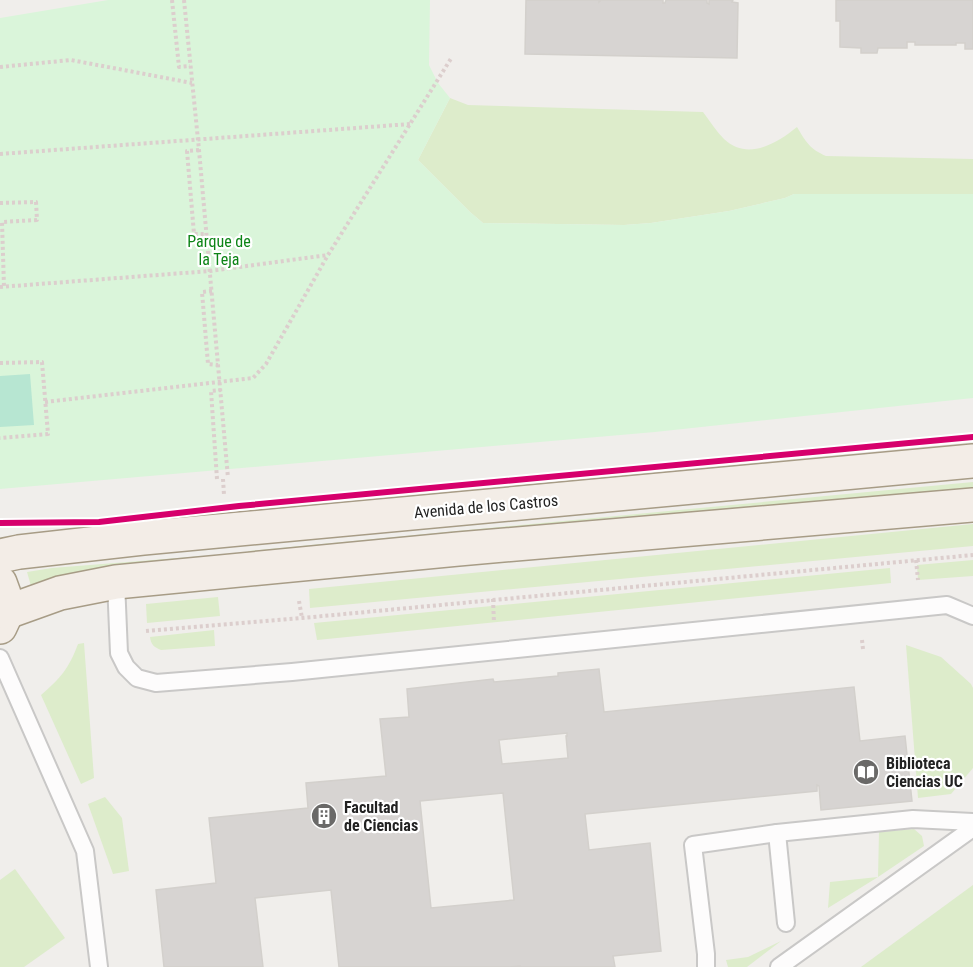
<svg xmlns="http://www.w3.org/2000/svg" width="973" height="967" font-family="'Roboto Condensed',sans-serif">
<rect width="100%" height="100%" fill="#f0eeeb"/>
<!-- grass -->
<g fill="#ddeccb">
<path d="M450,98L468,105L703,112C710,121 716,131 724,139C747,161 776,144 797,127C806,142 810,149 826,156L973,159V194H794L785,198L729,211L651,223L624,225L483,223L470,212L418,160Z"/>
<polygon points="973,482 973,490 250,559 248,551"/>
<polygon points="973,524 973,546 310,608 309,589"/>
<polygon points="203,556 204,563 31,586 27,572 52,568"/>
<polygon points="973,560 973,576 918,580 917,565"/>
<polygon points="890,568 891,583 317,640 314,623"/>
<polygon points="218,597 220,616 147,623 146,604"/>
<path d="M214,630L215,646L161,650C154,647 151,645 150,637Z"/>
<path d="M84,643L94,778L81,784L41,695C61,678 69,668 78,644Z"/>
<polygon points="906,645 941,657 971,684 973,688 973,768 951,794 918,798"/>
<polygon points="105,797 122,818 129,871 113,874 88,804"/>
<polygon points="914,829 922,836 924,846 878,877 828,908 830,882 878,877 879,832"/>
<polygon points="15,869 65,938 24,967 0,967 0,880"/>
<polygon points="973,885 973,967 861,967"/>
<polygon points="781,941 747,967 728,967 726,960 748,957"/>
</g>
<!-- park -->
<polygon fill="#daf5da" points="108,0 430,0 429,65 438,83 450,98 418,160 470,212 483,223 624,225 651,223 729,211 785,198 794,194 973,194 973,398 655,432 0,489 0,18"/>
<!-- pitch -->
<polygon fill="#b7e6d2" points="30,374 34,425 0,427 0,376"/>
<!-- building -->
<g fill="#d7d4d2" stroke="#d3d0cc" stroke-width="1.5" fill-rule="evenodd">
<polygon points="526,0 599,0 599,2 601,0 663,0 663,3 665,3 666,0 707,0 707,3 709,4 709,0 733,0 732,2 738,3 737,58 525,54"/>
<polygon points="836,0 973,0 973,49 965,49 965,43 956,43 956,45 915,45 915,42 907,42 907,48 878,48 877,53 861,53 861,48 840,47 840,21 836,21"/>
<path d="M599,669L604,712L854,687L860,741L905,736L912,801L821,810L819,786L817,785V791L585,814L589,850L650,843L661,951L613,956L615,967H520V966L509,967H339L331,890L255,898L263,967H164L156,890L216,883L209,818L308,808L306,783L386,776L380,719L409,717L407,689L493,679L494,682L558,676V673ZM567,733V736H566L568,758L502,764L499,740ZM503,793L514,900L431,908L420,801Z"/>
</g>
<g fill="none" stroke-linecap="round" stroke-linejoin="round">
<!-- service casing -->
<g stroke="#c9c8c7" stroke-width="20">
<g id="service">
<polyline points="116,582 119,653 126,667 137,678 156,683 292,672 947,605 973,616"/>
<polyline points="0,658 85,851 99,967"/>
<polyline points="777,833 786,923"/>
<polyline points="706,967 706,954 693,845 777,833 913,819 973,822"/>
<polyline points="779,967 973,828"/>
</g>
</g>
<!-- primary casing -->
<g stroke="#a79c86" stroke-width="36">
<g id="primary">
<polyline points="0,556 19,552 143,538 973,461"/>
<polyline points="0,583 4,594 7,612 0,627"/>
<polyline points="7,612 60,593 116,582 458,549 973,505"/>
</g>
</g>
<!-- path -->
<g stroke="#dccecd" stroke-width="4" stroke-dasharray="3 3" stroke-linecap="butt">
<polyline points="172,0 179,67 190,66"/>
<polyline points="184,0 199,150 228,478"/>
<polyline points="0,67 71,60 192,83"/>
<polyline points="199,150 187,151 194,234 206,234"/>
<polyline points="0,154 410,124"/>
<polyline points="0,203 36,202 37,220 2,222 4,287"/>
<polyline points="0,287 210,271 328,255"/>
<polyline points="212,291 202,292 208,364 218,365"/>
<polyline points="0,363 42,362 48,434 0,438"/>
<polyline points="45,402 253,378 266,364 328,255 452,57"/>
<polyline points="217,479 211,391 221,390"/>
<polyline points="223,479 224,495"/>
<polyline points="916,560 918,580"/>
<polyline points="493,599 494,623"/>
<polyline points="299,601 302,618"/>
<polyline points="146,631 302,618 973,555"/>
<polyline points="862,640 863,649"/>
</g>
<!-- service -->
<use href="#service" stroke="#fdfcfc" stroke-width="16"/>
<!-- primary -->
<use href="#primary" stroke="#f3ede7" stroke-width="33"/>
<!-- cycleway casing -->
<g stroke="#fff" stroke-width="10">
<polyline id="cycleway" points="0,523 99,522 239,506 973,437"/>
</g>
<!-- cycleway -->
<use href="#cycleway" stroke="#d6006c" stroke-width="6"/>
</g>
<!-- icons -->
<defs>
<g id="library-disc" transform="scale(1.35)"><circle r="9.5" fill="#6a6968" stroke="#fff"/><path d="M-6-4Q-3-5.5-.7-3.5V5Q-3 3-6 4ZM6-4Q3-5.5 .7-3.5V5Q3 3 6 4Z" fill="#fff"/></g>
<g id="building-disc" transform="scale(1.35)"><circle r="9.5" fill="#6a6968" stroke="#fff"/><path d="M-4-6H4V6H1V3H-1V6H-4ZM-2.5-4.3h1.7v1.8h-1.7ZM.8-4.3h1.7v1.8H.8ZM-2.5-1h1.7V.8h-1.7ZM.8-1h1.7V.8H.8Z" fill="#fff"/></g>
</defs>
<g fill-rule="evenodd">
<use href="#library-disc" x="866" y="772"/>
<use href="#building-disc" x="324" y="816"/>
</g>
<g text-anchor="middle" stroke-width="4.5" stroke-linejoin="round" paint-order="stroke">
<!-- park labels -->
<g font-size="16" fill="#0c8416" stroke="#fff">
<text x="219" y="247">Parque de<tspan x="219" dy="18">la Teja</tspan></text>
</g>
<!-- street labels -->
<g font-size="16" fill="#222" stroke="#fff">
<text transform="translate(486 506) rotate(-5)" y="6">Avenida de los Castros</text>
</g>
<!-- poi labels -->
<g font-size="16" font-weight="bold" fill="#222" stroke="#fff" text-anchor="start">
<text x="886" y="769">Biblioteca<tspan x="886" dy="18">Ciencias UC</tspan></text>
<text x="344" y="813">Facultad<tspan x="344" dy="18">de Ciencias</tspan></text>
</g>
</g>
</svg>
